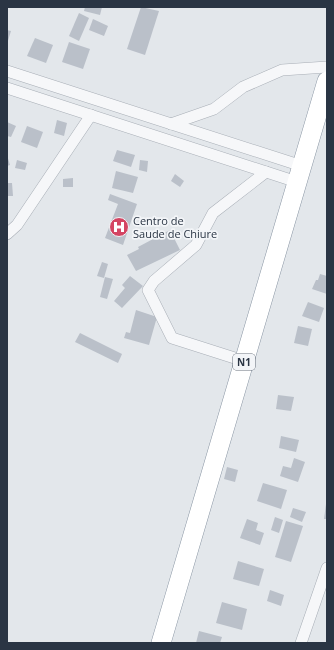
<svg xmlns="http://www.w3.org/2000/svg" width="334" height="650" font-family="'Open Sans',sans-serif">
<rect width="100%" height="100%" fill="#e3e7eb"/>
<!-- building -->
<g fill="#bac0c9">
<polygon points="85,7 102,7 100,15 84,11"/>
<polygon points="141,7 159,11 145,55 127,49"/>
<polygon points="79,13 89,18 79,41 69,36"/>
<polygon points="93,19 108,26 104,36 89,30"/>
<polygon points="7,30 11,31 7,44"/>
<polygon points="35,38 53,45 46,63 27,56"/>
<polygon points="69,42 90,49 83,69 62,62"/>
<polygon points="57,120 67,123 64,136 54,133"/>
<polygon points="7,122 16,126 11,137 7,136"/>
<polygon points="27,126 43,132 37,148 21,142"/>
<polygon points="117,150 135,155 131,167 113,161"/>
<polygon points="7,155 10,165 7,166"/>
<polygon points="17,160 27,163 25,170 15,168"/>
<polygon points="140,160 148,161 147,172 139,170"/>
<polygon points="116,171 138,177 133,193 112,188"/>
<polygon points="175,174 184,181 180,187 171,181"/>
<polygon points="73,178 73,187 63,187 63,179"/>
<polygon points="7,183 12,183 13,196 7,196"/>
<polygon points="110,194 137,204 123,245 105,238 118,204 108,200"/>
<polygon points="170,230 180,250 136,271 127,255 139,249 138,247"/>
<polygon points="102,262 108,264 104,278 97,276"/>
<polygon points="320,274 327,276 327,294 312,289 316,280 318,280"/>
<polygon points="130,276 143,286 122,308 114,301 125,288 122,285"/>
<polygon points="105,277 113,279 107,299 100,297"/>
<polygon points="308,302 324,308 319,322 302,316"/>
<polygon points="136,310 157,317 149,345 124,338 126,332 130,333"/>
<polygon points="298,326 312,329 308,346 294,343"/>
<polygon points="80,333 122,354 118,363 75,342"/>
<polygon points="278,395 294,397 291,411 276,409"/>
<polygon points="281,436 299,440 296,452 279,448"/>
<polygon points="294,458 305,462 298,482 280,476 283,466 291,468"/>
<polygon points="227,467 238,470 235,482 224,479"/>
<polygon points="263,483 287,490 281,509 257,501"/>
<polygon points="326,504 327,504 327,519 324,519"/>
<polygon points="293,508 306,512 302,522 290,517"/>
<polygon points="275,517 283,520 279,533 271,530"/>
<polygon points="247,519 258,523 256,530 264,533 260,545 240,538"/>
<polygon points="286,521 303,526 291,562 275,557"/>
<polygon points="238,561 264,569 259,586 233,579"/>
<polygon points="270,590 284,595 281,606 267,601"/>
<polygon points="222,602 247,609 242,630 216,623"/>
<polygon points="199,631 222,637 220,643 196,643"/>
</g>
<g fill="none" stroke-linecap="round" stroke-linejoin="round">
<!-- minor casing -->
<g stroke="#a8aeb6" stroke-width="12">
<g id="minor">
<polyline points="7,71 302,166"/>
<polyline points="7,88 297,182"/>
<polyline points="171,124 214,109 243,87 282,70 327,67"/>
<polyline points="7,234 17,225 91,115"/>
<polyline points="244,361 172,338 148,290 154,281 196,245 213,213 266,172"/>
<polyline points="301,643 327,568"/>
</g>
</g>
<!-- trunk casing -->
<g stroke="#8995a3" stroke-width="20">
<polyline id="trunk" points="161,643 327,81"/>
</g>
<!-- minor -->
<use href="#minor" stroke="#f6f7f9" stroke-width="11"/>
<!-- trunk -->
<use href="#trunk" stroke="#fff" stroke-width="19"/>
</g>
<!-- icons -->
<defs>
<g id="hospital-disc" transform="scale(1)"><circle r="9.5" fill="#d44462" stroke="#f3f5f8"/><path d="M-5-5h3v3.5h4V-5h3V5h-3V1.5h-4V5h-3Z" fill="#fff"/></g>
</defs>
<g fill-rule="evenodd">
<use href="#hospital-disc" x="119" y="227"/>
</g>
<g text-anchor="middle" stroke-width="3.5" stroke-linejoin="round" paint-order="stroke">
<!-- shield labels -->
<rect fill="#f3f5f8" stroke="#666f7a" stroke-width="1" x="233" y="354" width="22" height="16" rx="3"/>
<g font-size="10" font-weight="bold" fill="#2a3544">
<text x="244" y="366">N1</text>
</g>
<!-- poi labels -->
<g font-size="11" fill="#2a3544" stroke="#f3f5f8" text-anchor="start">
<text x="133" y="225">Centro de<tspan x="133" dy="13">Saude de Chiure</tspan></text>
</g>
</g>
<!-- border -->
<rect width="334" height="650" fill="none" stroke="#2a3544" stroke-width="16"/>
</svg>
